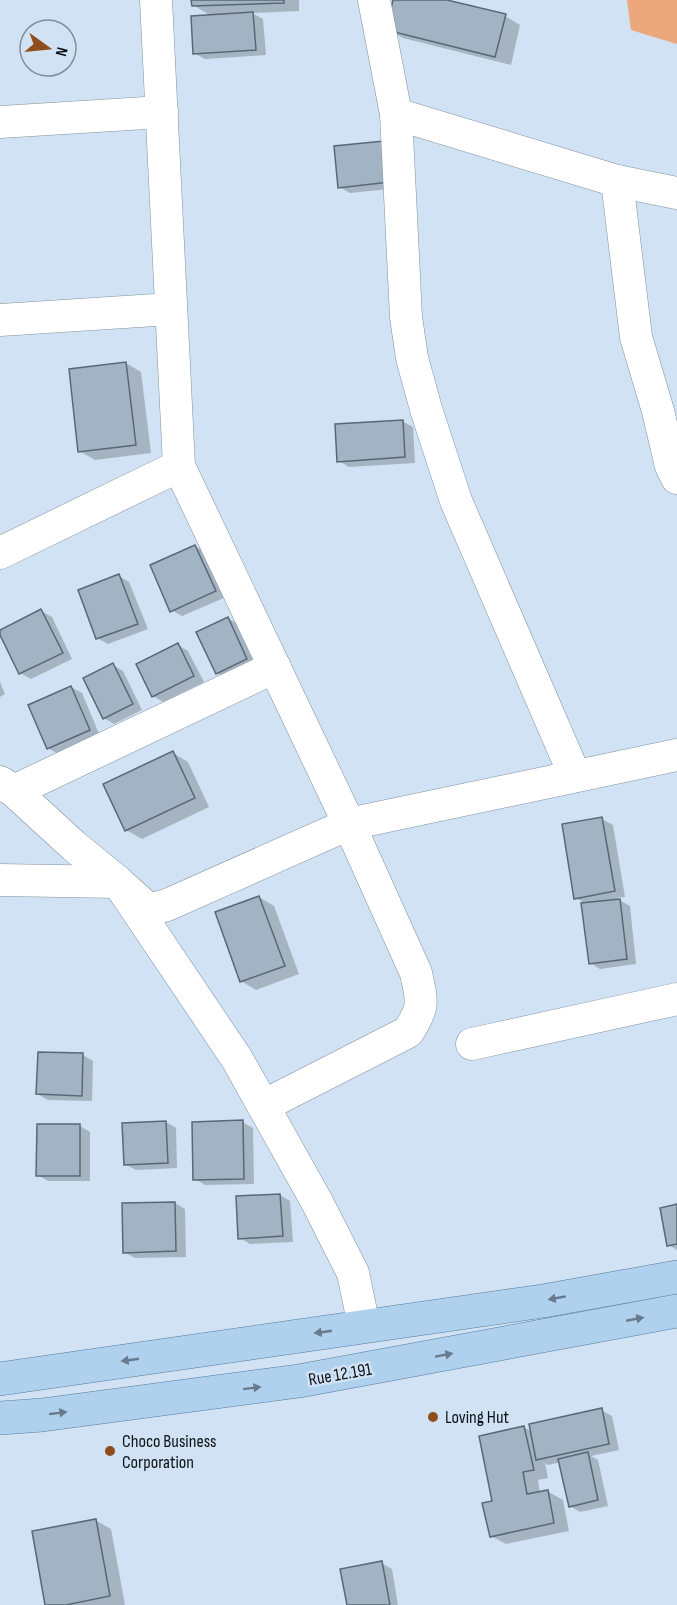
<svg xmlns="http://www.w3.org/2000/svg" width="677" height="1605" font-family="'Sofia Sans Condensed',sans-serif">
<rect width="100%" height="100%" fill="#d0e2f3"/>
<!-- green -->
<polygon fill="#eca77c" points="627,0 677,0 677,44 631,30"/>
<!-- shadow -->
<g fill="#0003">
<polygon points="193,0 299,0 299,11 252,13 263,19 266,55 205,59 194,53 211,16 193,5"/>
<polygon points="395,0 441,0 505,16 520,25 511,65 403,38 387,29"/>
<polygon points="336,147 408,187 350,193 339,187"/>
<polygon points="126,363 141,372 151,453 95,460 79,451"/>
<polygon points="402,421 413,427 415,463 349,467 339,461"/>
<polygon points="195,546 206,552 226,597 182,616 171,610"/>
<polygon points="119,576 129,582 148,629 108,644 97,638"/>
<polygon points="41,611 52,617 72,659 31,679 20,673 0,631"/>
<polygon points="227,618 238,624 257,665 227,679 217,673"/>
<polygon points="178,645 188,651 204,682 163,702 153,696"/>
<polygon points="113,665 123,671 142,710 114,724 104,718"/>
<polygon points="0,682 5,694 0,697"/>
<polygon points="71,687 82,693 100,736 58,754 48,748"/>
<polygon points="173,753 188,762 209,807 142,839 126,830"/>
<polygon points="602,819 613,825 625,897 616,898 630,906 636,964 600,969 590,963 586,904 576,898"/>
<polygon points="259,897 274,906 299,974 256,990 241,981"/>
<polygon points="83,1055 93,1061 92,1101 48,1100 37,1094"/>
<polygon points="166,1122 176,1128 177,1168 136,1170 125,1164"/>
<polygon points="242,1122 253,1128 254,1184 205,1185 195,1179"/>
<polygon points="80,1126 90,1132 90,1181 48,1181 38,1175"/>
<polygon points="280,1195 290,1201 293,1242 250,1244 240,1238"/>
<polygon points="175,1203 185,1209 186,1257 135,1258 124,1252"/>
<polygon points="677,1206 677,1250 669,1245"/>
<polygon points="601,1410 612,1416 619,1450 591,1456 598,1460 608,1506 580,1512 570,1506 561,1462 548,1465 545,1463 548,1478 538,1480 540,1493 547,1491 563,1500 569,1531 506,1544 491,1536 494,1502 524,1427 532,1432"/>
<polygon points="95,1520 111,1529 125,1605 47,1605"/>
<polygon points="381,1563 392,1569 398,1605 348,1605"/>
</g>
<!-- building -->
<g fill="#a2b3c3" stroke="#586877" stroke-width="1.5">
<polygon points="191,0 284,0 284,3 192,6"/>
<polygon points="393,0 447,0 506,14 495,57 386,30"/>
<polygon points="253,12 256,50 193,54 191,16"/>
<polygon points="394,140 398,181 338,188 334,146"/>
<polygon points="126,362 136,445 78,452 69,369"/>
<polygon points="403,420 405,457 337,462 335,424"/>
<polygon points="195,545 216,591 170,612 150,565"/>
<polygon points="119,574 138,624 96,639 78,590"/>
<polygon points="41,609 63,653 19,674 0,635 0,630"/>
<polygon points="228,617 247,659 216,674 196,632"/>
<polygon points="178,643 194,676 152,697 136,664"/>
<polygon points="113,663 133,704 103,719 83,678"/>
<polygon points="71,686 90,730 47,749 28,705"/>
<polygon points="173,751 195,798 125,831 103,784"/>
<polygon points="602,817 615,891 574,899 562,824"/>
<polygon points="259,896 285,966 240,982 215,912"/>
<polygon points="620,899 627,959 589,964 581,903"/>
<polygon points="38,1052 83,1053 82,1096 36,1094"/>
<polygon points="243,1120 244,1179 193,1180 192,1122"/>
<polygon points="166,1121 168,1163 124,1165 122,1123"/>
<polygon points="37,1124 80,1124 80,1176 36,1176"/>
<polygon points="280,1194 283,1236 238,1239 236,1196"/>
<polygon points="175,1202 176,1251 123,1253 122,1203"/>
<polygon points="677,1204 677,1244 667,1246 660,1208"/>
<polygon points="602,1408 609,1444 536,1460 529,1424"/>
<polygon points="524,1426 534,1470 523,1472 527,1494 548,1490 554,1523 490,1537 482,1503 492,1501 479,1436"/>
<polygon points="588,1452 598,1500 569,1507 558,1459"/>
<polygon points="96,1519 110,1596 66,1605 45,1605 32,1531"/>
<polygon points="382,1561 390,1605 347,1605 340,1569"/>
</g>
<g fill="none" stroke-linecap="round" stroke-linejoin="round">
<!-- minor casing -->
<g stroke="#8091a0" stroke-width="33">
<g id="minor">
<path d="M156,0L179,466L349,824L416,973C422,1002 425,1006 408,1032L263,1106"/>
<polyline points="374,0 396,114 406,317 412,358 426,409 456,501 575,776"/>
<polyline points="396,114 617,181 677,193"/>
<polyline points="0,122 162,112"/>
<polyline points="617,181 636,337 658,411 671,466 677,478"/>
<polyline points="0,320 171,309"/>
<polyline points="0,553 179,466"/>
<polyline points="0,782 14,791 74,846 118,882 237,1059 317,1202 353,1273 364,1326"/>
<polyline points="14,791 275,667"/>
<polyline points="0,880 118,882 149,910 167,905 349,824 677,755"/>
<polyline points="472,1044 677,999"/>
</g>
</g>
<!-- major casing -->
<g stroke="#547a9b" stroke-width="34">
<g id="major">
<polyline points="0,1379 543,1301 677,1277"/>
<polyline points="0,1418 42,1415 299,1381 677,1311"/>
</g>
</g>
<!-- minor -->
<use href="#minor" stroke="#fff" stroke-width="32"/>
<!-- major -->
<use href="#major" stroke="#b0d1ee" stroke-width="33"/>
</g>
<!-- one-way arrows -->
<defs><path id="oneway-solid" d="M-6-.8H1V-3.2L6.5 0L1 3.2V.8H-6Z" transform="scale(1.5)"/></defs>
<g fill="#667b8d">
<use href="#oneway-solid" transform="translate(557 1298) rotate(170)"/>
<use href="#oneway-solid" transform="translate(635 1319) rotate(-11)"/>
<use href="#oneway-solid" transform="translate(323 1332) rotate(172)"/>
<use href="#oneway-solid" transform="translate(444 1355) rotate(-10)"/>
<use href="#oneway-solid" transform="translate(130 1360) rotate(172)"/>
<use href="#oneway-solid" transform="translate(252 1388) rotate(-7)"/>
<use href="#oneway-solid" transform="translate(58 1413) rotate(-7)"/>
</g>
<!-- markers -->
<g fill="#8f4d1c" stroke="#d0e2f3" stroke-width="2">
<circle cx="433" cy="1417" r="6"/>
<circle cx="110" cy="1451" r="6"/>
</g>
<g text-anchor="middle" stroke-width="5" stroke-linejoin="round" paint-order="stroke">
<!-- street labels -->
<g font-size="18" fill="#0c1217" stroke="#d0e2f3">
<text transform="translate(340 1374) rotate(-10)" y="6">Rue 12.191</text>
</g>
<!-- poi labels -->
<g font-size="18" fill="#0c1217" stroke="#d0e2f3" text-anchor="start">
<text x="445" y="1423">Loving Hut</text>
<text x="122" y="1447">Choco Business<tspan x="122" dy="21">Corporation</tspan></text>
</g>
</g>
<!-- north arrow -->
<g transform="translate(48 48) rotate(105)"><circle r="28" fill="#d0e2f3" stroke="#828f9b" stroke-width="1.5"/>
<path d="M0-4.5L10 22L0 15L-10 22Z" fill="#8f4d1c"/>
<text y="-9" font-size="16" font-weight="bold" text-anchor="middle" fill="#0c1217">N</text>
</g>
</svg>
